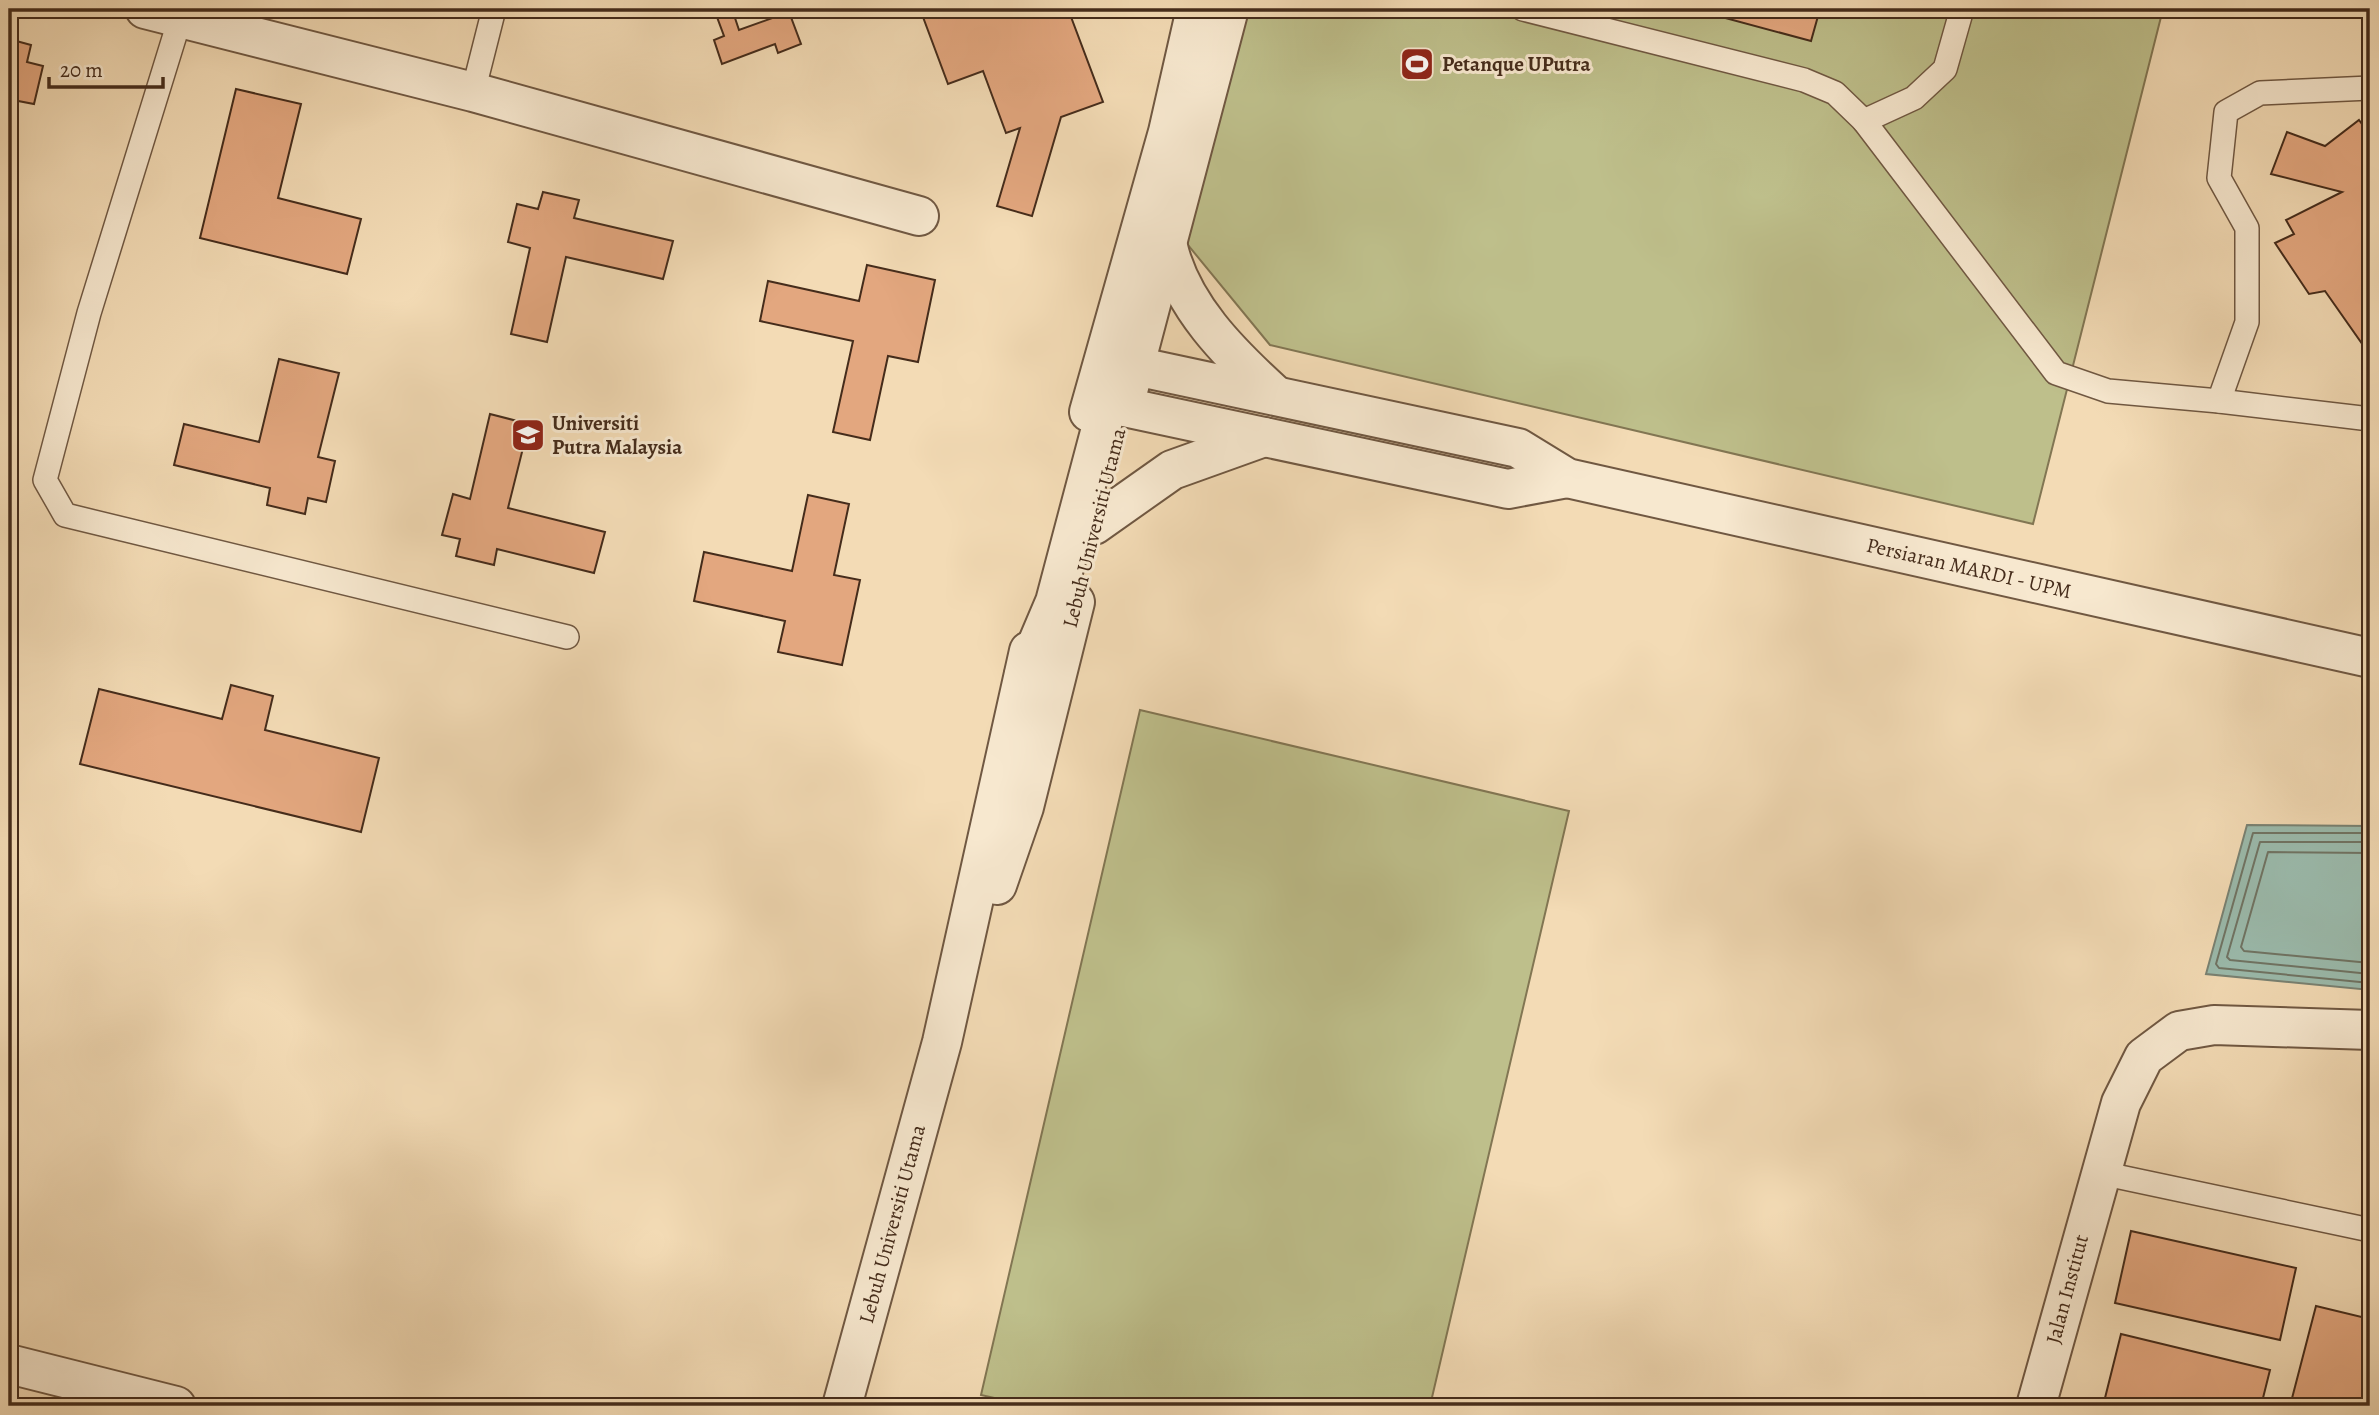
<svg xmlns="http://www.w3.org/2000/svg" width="2379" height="1415" font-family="Alegreya,serif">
<rect width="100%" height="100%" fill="#f3dbb5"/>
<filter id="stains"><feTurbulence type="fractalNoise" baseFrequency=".00286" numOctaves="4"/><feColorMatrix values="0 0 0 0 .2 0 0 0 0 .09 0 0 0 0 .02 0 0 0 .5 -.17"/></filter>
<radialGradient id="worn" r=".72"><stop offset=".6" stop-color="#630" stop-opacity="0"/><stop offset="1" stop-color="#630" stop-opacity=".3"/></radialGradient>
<!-- green -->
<g fill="#bebf8b" stroke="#827653" stroke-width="2">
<polygon points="1246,9 2163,9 2033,524 1270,345 1183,239"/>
<polygon points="1140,710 1569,811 1430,1406 1030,1406 981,1395"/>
</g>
<!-- water -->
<polygon fill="#9bbbad" stroke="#798273" stroke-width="2" points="2247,825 2370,826 2370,990 2206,974"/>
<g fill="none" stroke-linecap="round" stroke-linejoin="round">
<!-- shore -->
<g stroke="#707464" stroke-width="2">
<polyline points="2370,833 2253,833 2216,964 2219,968 2370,983"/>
<polyline points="2370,842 2260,842 2227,957 2230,960 2370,974"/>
<polyline points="2370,853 2268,852 2241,947 2244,951 2370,963"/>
</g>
</g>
<!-- building -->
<g fill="#e3a77f" stroke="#452c1b" stroke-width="2">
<polygon points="714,9 732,9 739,30 789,12 801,44 778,53 775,44 722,64 714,40 724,36"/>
<polygon points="920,9 1068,9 1103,102 1061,117 1032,216 997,206 1020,128 1006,133 983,71 948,84"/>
<polygon points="1692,9 1820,9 1811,41"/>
<polygon points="9,39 31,45 27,62 43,66 34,104 18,101 9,141"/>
<polygon points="236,89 301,104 278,198 361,219 347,274 200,238"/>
<polygon points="2359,120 2370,135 2370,355 2325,291 2309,294 2275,243 2294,234 2286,220 2342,192 2271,174 2287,132 2325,146"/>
<polygon points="543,192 579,200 574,218 673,241 663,279 566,257 547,342 511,334 530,248 508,242 517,204 538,209"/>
<polygon points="867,265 935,280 918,362 888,356 870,440 833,432 853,341 760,321 768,281 859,301"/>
<polygon points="279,359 339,373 318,457 335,461 326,502 308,498 305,514 267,505 270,488 174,465 184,424 259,442"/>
<polygon points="490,414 529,424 508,508 605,532 594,573 497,549 494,565 456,556 460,539 442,535 453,494 470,499"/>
<polygon points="808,495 849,504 834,575 860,580 842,665 778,652 785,621 694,601 704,552 792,571"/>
<polygon points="231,685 273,696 265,730 379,758 361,832 80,764 99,689 222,719"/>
<polygon points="2131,1231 2296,1268 2280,1340 2115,1303"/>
<polygon points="2316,1306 2370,1319 2370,1370 2366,1385 2370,1386 2370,1406 2290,1406"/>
<polygon points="2121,1334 2270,1370 2261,1406 2103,1406"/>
</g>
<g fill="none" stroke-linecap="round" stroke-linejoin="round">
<!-- service casing -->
<g stroke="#705842" stroke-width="26">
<g id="service">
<polyline points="183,9 89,313 45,480 65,515 567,637"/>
<polyline points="1523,9 1804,80 1835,93 1864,121 2056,373 2108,391 2219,401 2370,419"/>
<polyline points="473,92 494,9"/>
<polyline points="1864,121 1914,98 1945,69 1962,9"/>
<polyline points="2219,401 2247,322 2247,228 2219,178 2226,112 2260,93 2370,88"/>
<polyline points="2101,1173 2370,1230"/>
</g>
</g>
<!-- minor casing -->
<g stroke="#705842" stroke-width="42">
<g id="minor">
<polyline points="145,9 473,92 919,216"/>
<polyline points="9,1364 176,1406"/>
<polyline points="2036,1406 2121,1103 2144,1057 2179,1031 2214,1025 2370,1030"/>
</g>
</g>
<!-- tertiary casing -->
<g stroke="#705842" stroke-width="42">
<g id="tertiary">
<path d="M1168,247C1182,306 1229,353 1273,393"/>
<polyline points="1114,382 1116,396 1124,407 1508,489 1567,478"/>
<polyline points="1128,391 1229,9"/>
<polyline points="1089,412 1168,132 1196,9"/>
<polyline points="1094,525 1172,470 1264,437"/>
<polyline points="1024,675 1055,602 1109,398 1114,387 1135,366 1518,448 1567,478 2370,658"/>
<polyline points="997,885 1024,807 1075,602"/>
<polyline points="842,1406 942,1042 1029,651"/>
</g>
</g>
<!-- service -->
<use href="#service" stroke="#f7e8cf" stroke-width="23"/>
<!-- minor -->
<use href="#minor" stroke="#f7e8cf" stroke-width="38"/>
<!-- tertiary -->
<use href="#tertiary" stroke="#f7e8cf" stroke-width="38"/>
</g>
<!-- icons -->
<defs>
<g id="stadium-square" transform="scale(1.75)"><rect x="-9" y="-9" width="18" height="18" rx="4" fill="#8f2418" stroke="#f7e8cf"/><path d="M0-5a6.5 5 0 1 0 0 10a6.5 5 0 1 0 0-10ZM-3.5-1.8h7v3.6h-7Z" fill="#fff"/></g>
<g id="university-square" transform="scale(1.75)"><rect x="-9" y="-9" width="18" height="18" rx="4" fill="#8f2418" stroke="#f7e8cf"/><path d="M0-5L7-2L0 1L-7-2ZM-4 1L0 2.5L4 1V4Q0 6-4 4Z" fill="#fff"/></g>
</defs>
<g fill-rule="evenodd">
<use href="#stadium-square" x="1417" y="64"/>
<use href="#university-square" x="528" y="435"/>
</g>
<g text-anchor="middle" stroke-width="6" stroke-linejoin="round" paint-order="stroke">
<!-- poi labels -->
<g font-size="21" font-weight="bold" fill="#452c1b" stroke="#f7e8cf" text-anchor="start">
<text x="1442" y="71">Petanque UPutra</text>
<text x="552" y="430">Universiti<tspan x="552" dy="24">Putra Malaysia</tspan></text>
</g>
<!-- street labels -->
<g font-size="21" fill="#452c1b" stroke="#f7e8cf">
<text transform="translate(1094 528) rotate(-76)" y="7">Lebuh Universiti Utama</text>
<text transform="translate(1969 568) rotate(13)" y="7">Persiaran MARDI - UPM</text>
<text transform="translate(892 1224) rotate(-75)" y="7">Lebuh Universiti Utama</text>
<text transform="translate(2067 1289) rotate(-75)" y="7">Jalan Institut</text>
</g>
</g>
<!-- margin -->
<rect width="2379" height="1415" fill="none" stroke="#f3dbb5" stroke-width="35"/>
<rect x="10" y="10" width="2358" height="1394" fill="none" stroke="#452c1b" stroke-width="3.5"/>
<rect x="18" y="18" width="2344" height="1380" fill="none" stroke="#452c1b" stroke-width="2"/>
<!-- scale -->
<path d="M49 77v10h114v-10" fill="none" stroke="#452c1b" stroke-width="3.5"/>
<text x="60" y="77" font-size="21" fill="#452c1b" stroke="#f7e8cf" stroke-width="5" paint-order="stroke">20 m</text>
<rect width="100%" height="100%" filter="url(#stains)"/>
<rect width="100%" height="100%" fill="url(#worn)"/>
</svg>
